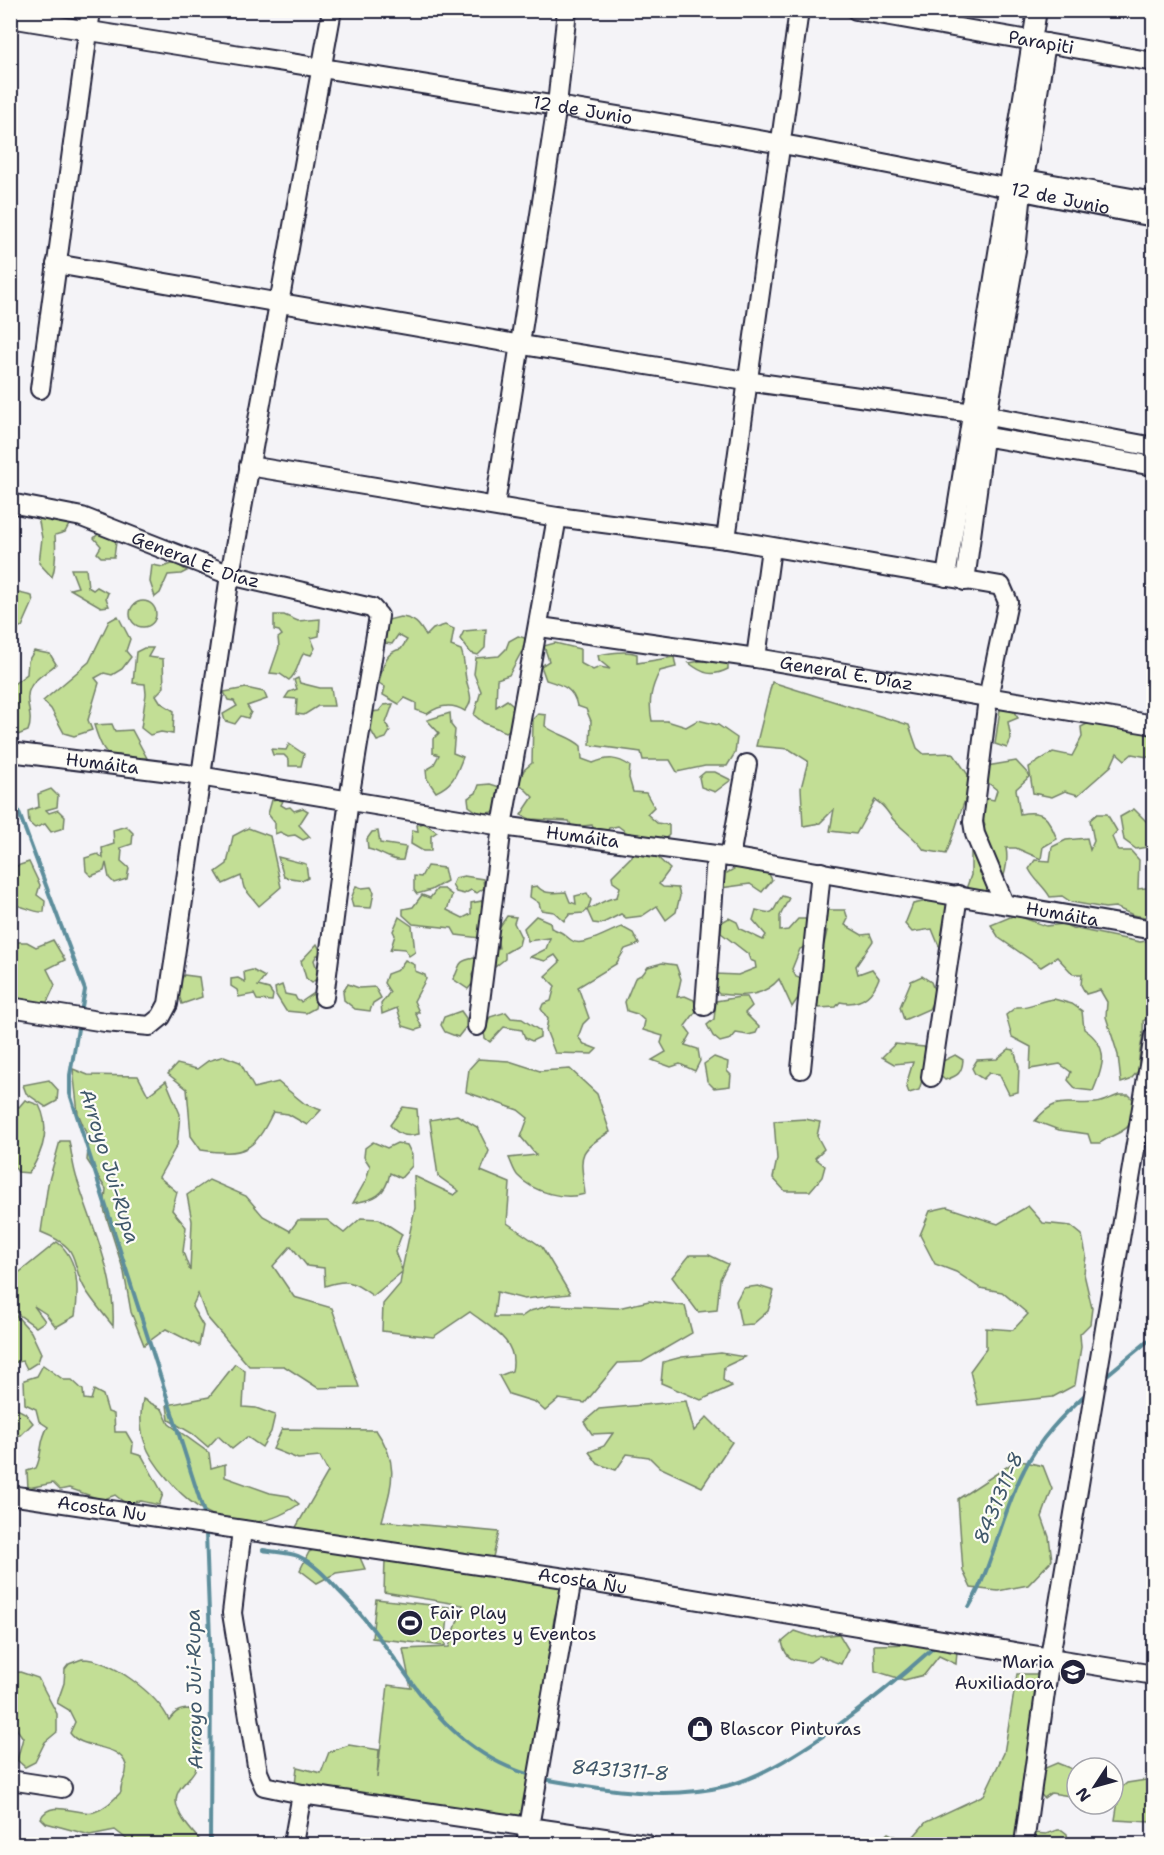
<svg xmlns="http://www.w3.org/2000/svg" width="1164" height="1855" font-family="'Shantell Sans',sans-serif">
<rect width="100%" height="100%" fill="#f4f3f7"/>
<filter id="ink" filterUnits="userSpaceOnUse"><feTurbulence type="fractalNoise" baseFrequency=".0167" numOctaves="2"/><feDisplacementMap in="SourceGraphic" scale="12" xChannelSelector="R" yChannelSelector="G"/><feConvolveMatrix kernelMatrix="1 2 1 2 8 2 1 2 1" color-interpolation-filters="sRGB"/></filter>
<g filter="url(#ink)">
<!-- green -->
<g fill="#c2de95" stroke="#728068" stroke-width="1.5">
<path d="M37,511L70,523L65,532L55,535C56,546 56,567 52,577L39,563L42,538Z"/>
<polygon points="100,532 109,534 116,542 114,557 101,557 97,553 101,546 94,538"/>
<polygon points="175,563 187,571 181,574 168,575 160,593 155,597 150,582 152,565 163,567"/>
<polygon points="71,569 86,569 88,587 93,590 97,587 108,593 106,598 109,606 101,607 70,589 78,587"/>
<polygon points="11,591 32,596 33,602 22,627 11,626"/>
<circle cx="143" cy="614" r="13"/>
<path d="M274,615H284L298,621L320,619L319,636L311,638L315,648L311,655L304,653C297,662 299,672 289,680L280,674L270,673L279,647L278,638L282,635L279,631L274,630Z"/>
<polygon points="118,616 130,639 126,651 131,657 122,669 112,675 104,673 95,678 99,683 88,720 92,730 74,736 64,733 51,709 43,701 89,662 109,621"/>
<path d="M400,617C415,618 419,624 426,636L433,629L445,625L454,629L451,646L461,650C465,660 464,669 466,679C469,692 475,700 465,711C452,703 439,705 427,714L416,710V703L405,698L399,704L383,695L385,687L379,683C383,667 384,652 401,649L407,640L398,635L392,644L385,643L388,620Z"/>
<polygon points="486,629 485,648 478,655 471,653 460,639 464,631"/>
<polygon points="518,636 528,639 531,650 522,651 509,675 497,679 496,707 507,700 517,708 516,725 506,732 484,723 474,715 481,691 474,674 476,658 499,656 506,649 509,641"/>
<path d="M555,643L580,649V663L593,670L600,667L610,669L599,660L598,655C610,653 626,650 637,654V663L674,657L676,667L660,671C651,688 648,702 652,721H667L686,727L698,720L718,725L737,738L735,753L727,766H705L677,772L670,760H643L641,752L590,745L591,721L586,709L577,706C574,688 562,685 546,680L541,666L549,661L544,646Z"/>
<polygon points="144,648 153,648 148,657 163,659 164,687 156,695 161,703 174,711 173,734 161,732 150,735 141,728 146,694 145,684 133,683 136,652"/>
<path d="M34,651L50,654L56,664C49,671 35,678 31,686C22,702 35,714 28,731L15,736L11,727V686L27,674L28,661Z"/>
<path d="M712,659L728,662V669C712,677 703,674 689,663Z"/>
<polygon points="298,678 300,683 320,688 331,688 334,706 318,706 304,715 296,714 297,699 285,698 289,692 297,689 294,680"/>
<path d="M772,682L909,725L917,748L924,754L953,753L973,782C961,805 956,830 946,854L924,850C915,837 902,830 892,818C886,810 884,805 875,800L856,834L830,831L834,809L820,823L803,826L801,788L808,761L789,749L756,746Z"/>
<polygon points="246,688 264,692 267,699 247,706 251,712 248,718 241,716 235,724 225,721 223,714 237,706 234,701 228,700 224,692"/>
<polygon points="393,704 386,723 390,731 386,738 377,741 370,729 371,712 379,711 384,705"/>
<polygon points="1000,709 1012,709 1018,718 1008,722 1011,739 1007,748 995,744"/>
<path d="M450,713L451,725L455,730L453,753L463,757C456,774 454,784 436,792L427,779L426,770L433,766L439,755L433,753V739L439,733L427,720Z"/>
<path d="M538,714L546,715L545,726C557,735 570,736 581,746L582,759L593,763C608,757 617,757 630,766L629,778L633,792L646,793L654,807L647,814L657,823L669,825V835L662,842L630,835L618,826L609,828L606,834L595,833L592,825L572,827L569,821L530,819L521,815L533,797L519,783L524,770L532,763L533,719Z"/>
<polygon points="1091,722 1133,732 1141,730 1153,733 1153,758 1132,754 1125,760 1117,753 1111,766 1078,795 1065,791 1052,797 1033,793 1029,767 1053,752 1072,756 1082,737 1081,727"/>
<path d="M112,724L115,731L132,730L147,758C112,761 105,761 94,725Z"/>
<polygon points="289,744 304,754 301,766 289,766 289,760 284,755 273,755 271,749 286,750"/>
<path d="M1016,761L1030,776L1016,789L1020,814C1045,809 1048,818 1057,839L1043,847L1041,859L1016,848H1006C1009,864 1004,878 997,892L966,889L971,875V850L978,844L985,825L982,816L984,798L994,800L997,790L986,781L987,766Z"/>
<polygon points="705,772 715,772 731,780 715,792 701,787 699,777"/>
<polygon points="490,784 500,787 499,811 480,814 469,806 468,798 476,793 479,785"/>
<polygon points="51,789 58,796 57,807 46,810 49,813 58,810 65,817 64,828 51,832 45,824 35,828 29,823 28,811 39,807 38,794"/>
<polygon points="277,799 283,801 281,805 286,808 290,807 294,811 303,808 308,811 299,825 310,837 303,840 295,835 288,836 280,832 275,834 275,823 268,814 272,800"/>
<polygon points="1134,809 1153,828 1153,842 1147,847 1136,849 1124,840 1120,817"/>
<path d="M1097,814H1107L1117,831L1112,837L1118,851H1131L1139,860L1138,889L1153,887V916L1151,918L1133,915L1115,907L1105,908L1071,902L1062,896L1050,897C1044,886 1035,881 1029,869L1035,860L1050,861L1052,847L1066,840L1087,838L1090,850L1094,841L1090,820Z"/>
<polygon points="424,823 437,832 431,836 431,851 423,851 411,844 412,830 418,831 417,825"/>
<polygon points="126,826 133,833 132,844 120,848 122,850 121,861 129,868 127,879 114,883 109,878 106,863 104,871 91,876 86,871 85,858 98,854 103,858 102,848 114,844 113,830"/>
<polygon points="248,828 270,836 281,887 259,906 244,888 241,876 223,884 216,872 227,864 233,836"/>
<path d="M378,831L380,843L406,847L403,860C392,862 380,851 368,849L367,839L372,832Z"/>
<path d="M643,854H654L670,869L659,884L663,887L678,888L680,896L676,912L666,920L657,906L642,916L626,918L621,914L601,924L593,923L587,910L584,913L570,914L564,921L554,912L541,910L539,903L530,897L531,887L537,886C546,896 554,892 566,892L570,902L576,904L575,896L587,893L591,900L588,909C596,907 604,899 617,897L620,887L613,882L612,876L633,855Z"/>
<polygon points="278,857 306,864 308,878 304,880 284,877"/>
<path d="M29,862L40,885L37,895L45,901L44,912C31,913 23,904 11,905V868Z"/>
<polygon points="427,866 444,868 447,881 431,890 417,894 414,890 414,876 421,877"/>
<polygon points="737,867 768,872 772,880 762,892 750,884 720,888 723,872 727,873"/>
<polygon points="464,876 483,879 484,888 477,893 471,890 464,894 456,892 452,885 455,878"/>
<polygon points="356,886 362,888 371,887 374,892 371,908 353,907 351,899"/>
<polygon points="437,889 444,889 452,895 447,910 463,918 471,914 471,903 482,901 484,917 480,938 456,935 452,928 413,924 403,915 403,909 413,907 422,895 430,898"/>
<path d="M782,896L789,898L780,916V931L788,930L798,919H806L814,924L809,945L800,949L792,969L796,977L802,979L798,998L792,1007L779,979C764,997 741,997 719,994L713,987L715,974L738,975L756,968L755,962L750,960L748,954L721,933L722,922L729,918L737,922L740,929L763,940L766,935L753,920L756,910C778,916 771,911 782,896Z"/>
<polygon points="937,899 946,901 950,909 941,951 932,929 912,932 905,924 913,904"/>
<path d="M828,910H845L848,919L845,925L862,935L870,934L873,941L856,966L858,974L872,969L879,978C872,997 860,1006 840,1002L836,1007L819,1008L810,1005L818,949L824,944L827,931H818L816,922Z"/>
<path d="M1015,915L1046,926L1064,924L1072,928L1140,942L1153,940L1148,951L1154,955L1150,971L1154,976L1150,1017L1143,1021C1145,1039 1137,1052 1139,1070L1130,1080L1121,1083L1118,1055L1106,1017L1107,1002L1100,990L1086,994L1081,985L1082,974H1073L1057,957L1041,967L999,938L991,925Z"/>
<polygon points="507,916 516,917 514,923 521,937 519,945 505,953 505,959 495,967 490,962 493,951 499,948 496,932"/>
<path d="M536,916L550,922L551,928C564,933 562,933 571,940C582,949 610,930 622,927L633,933L639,944L625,949L616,964L578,987L589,1018L583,1024L578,1037L584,1044L597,1049L592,1054L555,1053L546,1030L548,1019L541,1009L543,1004L551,1001L555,986L545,976L560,962L555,955L545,961L530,957L546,949L550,938L528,941L524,928Z"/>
<polygon points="399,917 412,926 415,952 409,956 405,949 393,948 390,951 395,935 393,931"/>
<polygon points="53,940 65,960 47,969 55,985 47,1002 11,1001 11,958 15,942 27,942 36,947"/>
<polygon points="317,944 322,955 317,955 314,960 319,976 312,983 306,978 301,961"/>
<path d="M474,958L479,963L472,975L473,983L468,989L453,979C462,966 454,962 474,958Z"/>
<polygon points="405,960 415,965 415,971 425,975 426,979 414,1001 419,1012 415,1012 422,1028 416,1030 403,1026 397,1008 382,1014 381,1004 390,992 384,983 387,974 398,970"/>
<polygon points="662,963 676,965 681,979 677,997 685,996 694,1000 697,1010 685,1026 691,1034 685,1045 698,1049 700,1061 695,1071 680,1064 671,1067 652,1060 666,1052 661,1043 663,1036 643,1030 645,1021 637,1014 627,1011 625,1002 635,978 643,974 648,967"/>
<polygon points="252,970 265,977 258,986 269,989 273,995 272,1001 257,1000 254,994 239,997 237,990 231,986 231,979 238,978 245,982 244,972"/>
<polygon points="184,975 199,977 202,997 182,1004 176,987"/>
<polygon points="922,976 931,982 936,995 929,1009 904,1020 900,1007 911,981"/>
<polygon points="348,984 359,988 375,987 381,998 373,1003 370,1011 355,1009 344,1000 343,992"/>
<polygon points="282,985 285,994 295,996 297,1000 301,1002 313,994 316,1002 315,1008 306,1013 286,1011 276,995 275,988"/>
<polygon points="740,997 747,997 752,1006 745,1013 759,1027 756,1033 748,1035 736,1033 731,1039 720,1042 713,1036 707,1025 714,1019 716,1001"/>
<path d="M1054,999L1072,1004L1082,1011L1084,1029C1110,1047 1104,1065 1093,1091L1076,1089L1068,1080L1071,1072L1060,1064L1030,1069L1031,1047L1012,1037L1006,1015L1016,1007C1030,1008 1040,1000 1054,999Z"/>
<polygon points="461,1011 466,1018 466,1027 458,1037 445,1032 441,1025 444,1017"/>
<polygon points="506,1012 511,1018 522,1019 540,1031 540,1037 532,1041 525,1038 522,1030 504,1027 490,1042 485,1038 484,1033 490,1017"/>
<polygon points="895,1044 924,1047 929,1058 919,1090 909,1093 906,1085 913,1062 894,1064 882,1057"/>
<polygon points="1009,1049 1014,1050 1019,1067 1018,1092 1009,1094 999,1074 989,1073 983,1079 975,1074 972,1068 977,1060 997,1059"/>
<path d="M955,1055L963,1060C962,1073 958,1076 945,1080L935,1071L941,1062Z"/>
<path d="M224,1056L240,1062L254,1088L278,1082L305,1104L321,1110L307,1125L288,1114L273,1112C254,1152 244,1156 201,1150L191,1136L187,1089L168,1074L177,1064L197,1069L208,1061Z"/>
<polygon points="714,1057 728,1062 727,1071 731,1075 730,1086 714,1088 707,1081 704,1064"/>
<path d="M478,1059L509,1061L540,1071L570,1069L597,1094L610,1132C575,1152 581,1156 585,1194C564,1200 534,1193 518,1176C514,1172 512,1164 509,1158L536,1155L521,1137L528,1118L518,1110L466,1092L469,1069Z"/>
<path d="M73,1069L88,1075L138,1076L148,1095L166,1081L180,1114L177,1145L159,1177L177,1192L172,1210L186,1227L183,1252L190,1271L192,1221L187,1195L209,1180L246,1196L263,1216L290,1231L298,1220H327L344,1233L361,1218L379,1219L402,1234L395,1252L402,1270L415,1208L414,1176L454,1195L459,1191L438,1176L430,1120L457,1115L477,1127L489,1151L481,1171L510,1183L507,1223L542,1247L570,1294L524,1299L497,1292L494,1317H521L530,1311L552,1305L618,1308L649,1301L685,1306L692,1333L642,1362L618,1363L585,1403L559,1399L545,1411L535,1402L509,1394L499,1376L512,1371C519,1341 491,1328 470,1312L433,1337L382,1331L383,1304L400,1284L402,1272L373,1296C354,1282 349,1278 325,1286L324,1268L307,1266L291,1246L273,1266L294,1297L332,1308L359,1387L318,1388L284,1366H249L206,1316L198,1294L192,1307L203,1326L199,1346L166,1329L144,1345L131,1312L124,1272L104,1209L106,1189L87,1160L89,1140L78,1113Z"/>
<polygon points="49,1080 58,1090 57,1101 46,1107 26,1093 23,1085"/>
<path d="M1119,1095H1129L1134,1100C1134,1135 1122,1128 1100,1143H1091L1088,1134L1059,1130L1035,1121C1058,1094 1066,1106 1096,1103C1103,1103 1112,1097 1119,1095Z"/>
<path d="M25,1100L39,1105C51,1128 43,1152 29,1173L18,1172L11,1162V1102L19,1107Z"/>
<path d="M403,1107L417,1109L419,1134C406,1137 399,1136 390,1125Z"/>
<polygon points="805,1119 820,1122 817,1136 824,1149 815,1158 825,1166 822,1177 810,1191 785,1191 773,1178 777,1159 774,1121"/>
<path d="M60,1141H69C72,1154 73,1169 78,1182C93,1229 116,1276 113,1326C104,1315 95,1304 87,1292C67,1262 86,1250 41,1232L48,1184Z"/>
<path d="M373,1142L387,1148L397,1143L407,1145L412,1155V1166L401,1178L390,1173C386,1195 374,1200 353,1203L366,1180L370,1166L364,1157L365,1148Z"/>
<polygon points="1028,1206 1043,1223 1071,1226 1082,1235 1086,1255 1084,1274 1092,1308 1090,1324 1080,1334 1081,1347 1075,1385 1053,1397 978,1405 970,1371 986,1349 986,1328 1013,1330 1028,1314 1002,1292 980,1288 956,1272 935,1264 920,1235 930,1211 947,1207 998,1224"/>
<path d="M57,1242C79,1259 79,1291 75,1316L56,1327L46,1314L34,1306L45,1321L36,1327L11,1309V1279Z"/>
<polygon points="690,1255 709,1255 728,1264 720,1279 717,1310 698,1312 672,1277"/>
<polygon points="758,1286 774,1291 768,1311 753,1324 741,1325 736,1301 743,1288"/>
<polygon points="14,1313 31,1332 41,1353 38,1362 27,1369 23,1361 11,1363 11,1314"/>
<polygon points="721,1353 745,1357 724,1367 723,1380 732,1386 701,1400 661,1383 663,1362 682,1357"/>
<polygon points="235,1364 245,1371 243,1407 256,1408 275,1415 271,1432 262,1447 247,1437 232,1449 218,1436 208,1447 193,1434 169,1420 167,1405 209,1397"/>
<path d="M43,1365L64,1380H72L83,1390L84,1399L91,1400L94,1390L103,1395L108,1412L114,1414L115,1432H126L133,1444L132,1453L142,1456L163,1494L159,1505L141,1501L125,1503L115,1495L102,1500L69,1488L60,1490L53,1483L28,1488L27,1471L36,1468C43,1454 39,1440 48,1427L39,1421L36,1409L25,1404L24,1380L37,1376Z"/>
<path d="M143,1399L162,1409L169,1424L209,1453L211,1468L225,1464V1477L270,1493L289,1496L299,1504C250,1539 202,1521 167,1478C146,1454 136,1432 143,1399Z"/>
<polygon points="686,1401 694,1431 707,1417 732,1442 702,1487 659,1467 649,1457 627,1454 616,1470 598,1464 589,1452 604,1446 613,1433 592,1434 584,1422 599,1409"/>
<polygon points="17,1409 25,1413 33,1423 21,1435 12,1437 11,1410"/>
<path d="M282,1429L376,1430C400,1464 392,1484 382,1521L499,1532L493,1557L389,1545L295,1529L328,1472L320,1457L298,1459L273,1449Z"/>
<polygon points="1017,1460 1043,1466 1052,1489 1042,1517 1049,1537 1052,1560 1028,1585 998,1591 971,1588 963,1571 958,1499"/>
<polygon points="317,1548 358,1553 365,1569 336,1573 317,1583 300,1570 309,1552"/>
<polygon points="385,1560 564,1584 554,1619 525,1817 295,1785 297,1767 321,1773 329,1752 349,1745 379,1750 377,1778 388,1685 411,1688 403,1649 449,1647 463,1605 384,1592"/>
<polygon points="376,1599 449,1607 445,1646 372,1638"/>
<path d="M795,1631L813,1637L839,1634L848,1649L841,1664L819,1656L810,1662C793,1661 786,1660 782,1642Z"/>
<polygon points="920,1644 957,1651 956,1664 939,1656 924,1675 904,1680 875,1671 874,1645"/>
<path d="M82,1659C111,1659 157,1694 169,1720C175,1712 179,1709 189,1709C204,1722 203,1752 195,1770C189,1781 176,1787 176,1801C177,1817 194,1833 203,1844H133L115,1830L90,1835L46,1823L41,1818C51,1798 78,1816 94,1812C105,1809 113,1800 121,1792C119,1782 129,1776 126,1765C119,1742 82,1751 70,1733L75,1722L69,1710L57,1703L64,1683L65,1669L69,1664Z"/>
<polygon points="20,1672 38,1678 57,1714 57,1732 45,1742 35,1762 25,1767 17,1760 23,1738 11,1721 11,1673"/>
<polygon points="1017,1674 1048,1674 1024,1844 877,1844 888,1833 908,1843 926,1822 984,1795 1004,1753"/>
<polygon points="1057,1763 1077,1771 1077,1801 1070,1796 1051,1793 1044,1798 1039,1792 1043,1769"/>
<polygon points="1146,1780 1153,1780 1153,1820 1151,1822 1115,1820 1120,1789 1127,1783"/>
<polygon points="1057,1830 1062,1830 1067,1834 1068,1844 1026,1844 1034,1833 1046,1834"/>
</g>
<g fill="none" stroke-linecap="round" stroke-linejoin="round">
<!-- stream -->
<g stroke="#5d8e9c" stroke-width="4">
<polyline points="10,789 85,990 81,1012"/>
<polyline points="79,1023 70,1075 70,1094 205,1516"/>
<polyline points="1107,1375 1154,1336"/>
<polyline points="206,1533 211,1666 210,1844"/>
<path d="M263,1550C273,1552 289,1552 298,1556C314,1563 329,1580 340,1592C408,1659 432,1748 534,1776"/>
<path d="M969,1607C994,1564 1001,1514 1024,1470C1039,1439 1063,1415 1088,1392"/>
<path d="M549,1780C606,1790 669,1800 726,1786C790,1770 884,1692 933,1648"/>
</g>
<!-- minor casing -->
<g stroke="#22223b" stroke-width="22">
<g id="minor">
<path id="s1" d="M856,10L1154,62"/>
<path id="s2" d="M10,18C266,60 521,98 776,143C902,165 1028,193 1154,217"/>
<polyline points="1014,177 1154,202"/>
<polyline points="56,264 522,345 746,381 973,413 1154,447"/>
<polyline points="40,389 91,10"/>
<polyline points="971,434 1154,466"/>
<polyline points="249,466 557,517 726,539 1001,586 1008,602 988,698 973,822 975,834 1004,903"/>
<path id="s3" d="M10,503L82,517L230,575L372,608L379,616L349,799L324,997"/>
<polyline points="495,505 557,105 567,10"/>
<polyline points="726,539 799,10"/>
<polyline points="946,577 1037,10"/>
<polyline points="965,581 987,416 1016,250 1022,192 1046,43"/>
<path id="s4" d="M540,627L756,658L1154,725"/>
<polyline points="756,658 771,548"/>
<path id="s5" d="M10,752L187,774L502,826L730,857L1154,930"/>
<polyline points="730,857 747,764"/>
<polyline points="705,1006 716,856"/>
<polyline points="10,1007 105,1022 150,1026 161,1017 168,1004 230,575 332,10"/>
<polyline points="477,1026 502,826 557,517"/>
<polyline points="801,1069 821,872"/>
<polyline points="931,1077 958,895"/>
<path id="s6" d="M10,1495L572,1579L1154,1675"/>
<polyline points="242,1530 232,1613 258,1772 264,1786 302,1794 293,1844"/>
<polyline points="10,1780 62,1788"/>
<polyline points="302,1794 646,1844"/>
<polyline points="526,1844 572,1579"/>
<polyline points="1024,1844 1050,1657 1154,1036"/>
</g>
</g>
<!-- minor -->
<use href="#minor" stroke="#fdfcf7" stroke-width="18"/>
</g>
</g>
<!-- icons -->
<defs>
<g id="stadium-disc" transform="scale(1.35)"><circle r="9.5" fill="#22223b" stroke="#fdfcf7"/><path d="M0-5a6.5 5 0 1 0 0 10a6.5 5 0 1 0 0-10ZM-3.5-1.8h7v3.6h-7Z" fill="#fff"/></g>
<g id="school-disc" transform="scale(1.35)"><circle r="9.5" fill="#22223b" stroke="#fdfcf7"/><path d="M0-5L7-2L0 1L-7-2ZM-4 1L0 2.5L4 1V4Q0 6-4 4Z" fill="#fff"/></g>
<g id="shop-disc" transform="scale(1.35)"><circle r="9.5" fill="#22223b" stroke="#fdfcf7"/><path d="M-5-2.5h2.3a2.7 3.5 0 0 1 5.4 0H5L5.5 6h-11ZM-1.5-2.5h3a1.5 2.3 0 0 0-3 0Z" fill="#fff"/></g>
</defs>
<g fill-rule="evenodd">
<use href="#stadium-disc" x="410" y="1623"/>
<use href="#school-disc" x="1073" y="1672"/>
<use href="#shop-disc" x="700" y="1729"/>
</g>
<g text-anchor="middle" stroke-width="4.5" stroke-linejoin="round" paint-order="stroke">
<!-- street labels -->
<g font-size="18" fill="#22223b" stroke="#fdfcf7">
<text dy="6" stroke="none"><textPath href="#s1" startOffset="188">Parapiti</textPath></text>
<text dy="6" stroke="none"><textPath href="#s2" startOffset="580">12 de Junio</textPath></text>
<text dy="6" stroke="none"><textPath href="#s2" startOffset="1066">12 de Junio</textPath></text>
<text dy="6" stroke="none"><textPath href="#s3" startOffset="195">General E. Díaz</textPath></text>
<text dy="6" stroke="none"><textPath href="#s4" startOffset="310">General E. Díaz</textPath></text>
<text dy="6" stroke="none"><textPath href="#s5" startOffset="93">Humáita</textPath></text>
<text dy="6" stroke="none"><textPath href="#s5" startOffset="579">Humáita</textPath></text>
<text dy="6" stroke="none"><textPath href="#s5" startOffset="1065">Humáita</textPath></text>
<text dy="6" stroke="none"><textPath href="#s6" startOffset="93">Acosta Ñu</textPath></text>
<text dy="6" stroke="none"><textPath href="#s6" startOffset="579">Acosta Ñu</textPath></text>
</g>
<!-- poi labels -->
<g font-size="18" fill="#22223b" stroke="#fdfcf7" text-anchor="start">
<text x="430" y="1619">Fair Play<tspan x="430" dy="21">Deportes y Eventos</tspan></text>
<text x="1054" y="1668" text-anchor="end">Maria<tspan x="1054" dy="21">Auxiliadora</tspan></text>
<text x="720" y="1735">Blascor Pinturas</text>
</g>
<!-- water labels -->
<g font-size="20" font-style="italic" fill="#40586b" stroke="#fdfcf7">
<text transform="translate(110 1166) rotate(73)" y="7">Arroyo Jui-Rupa</text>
<text transform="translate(998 1498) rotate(-67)" y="7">8431311-8</text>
<text transform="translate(194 1689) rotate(-91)" y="7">Arroyo Jui-Rupa</text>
<text transform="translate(620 1770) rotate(4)" y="7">8431311-8</text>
</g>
</g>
<!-- margin -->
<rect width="1164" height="1855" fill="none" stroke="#fdfcf7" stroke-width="36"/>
<rect x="18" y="18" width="1128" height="1819" fill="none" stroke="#22223b" stroke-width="2" filter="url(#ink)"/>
<!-- north arrow -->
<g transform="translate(1095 1786) rotate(234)"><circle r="28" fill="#fdfcf7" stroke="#a5a5ac" stroke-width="1.5"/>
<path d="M0-4.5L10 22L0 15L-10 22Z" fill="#22223b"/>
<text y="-9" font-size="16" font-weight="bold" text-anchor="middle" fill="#22223b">N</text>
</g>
</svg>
